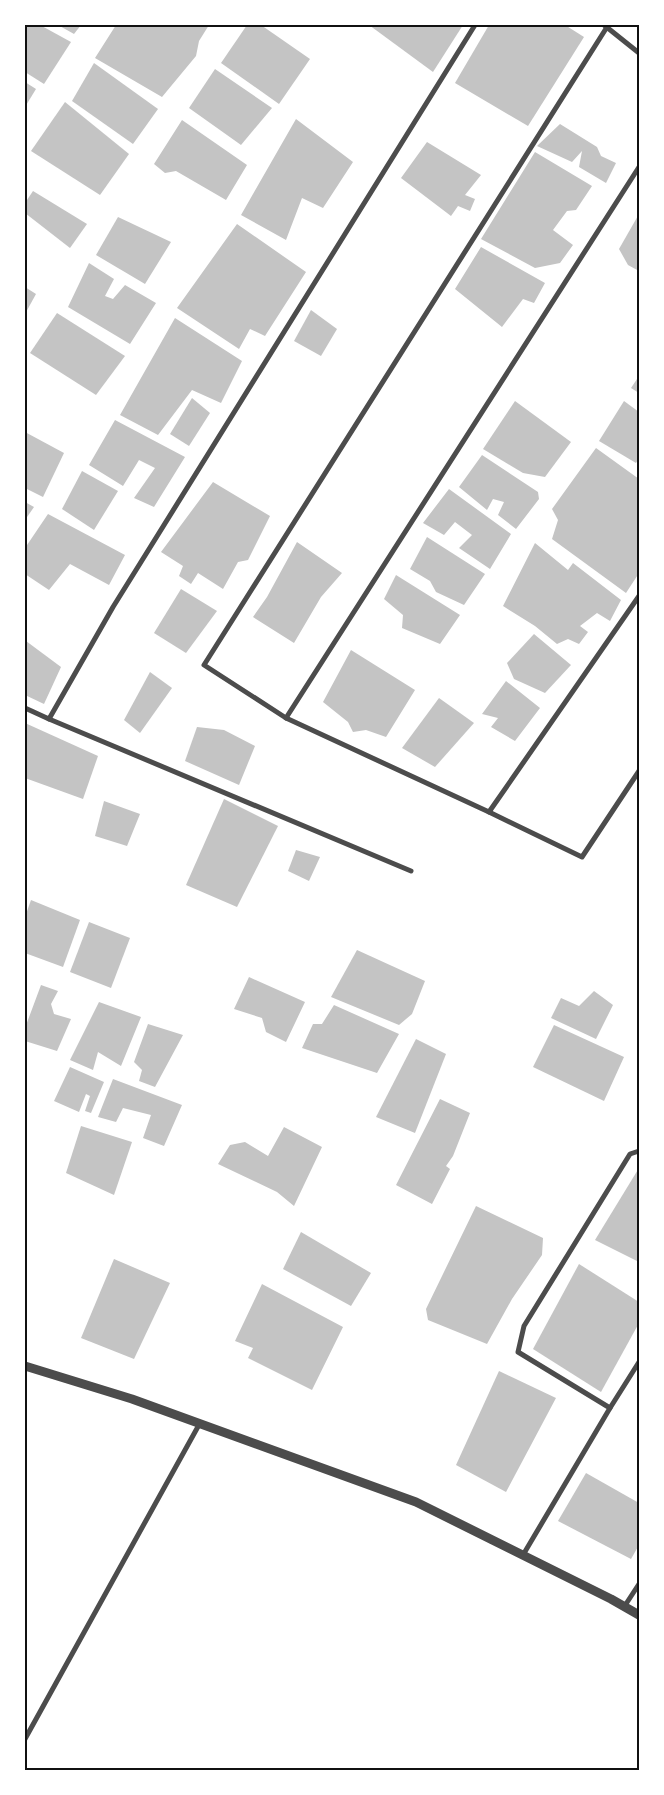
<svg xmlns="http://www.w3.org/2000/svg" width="664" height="1795" font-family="'Archivo Narrow',sans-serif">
<rect width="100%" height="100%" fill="#fff"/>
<!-- building -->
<g fill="#c4c4c4">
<polygon points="25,25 40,25 71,42 44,84 25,72"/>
<polygon points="58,25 81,25 74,34"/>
<polygon points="116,25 209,25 199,41 196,56 162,97 95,58"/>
<polygon points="247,25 261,25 310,59 279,104 221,63"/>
<polygon points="369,25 463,25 433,72"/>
<polygon points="489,25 565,25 584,37 528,126 455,83"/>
<polygon points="94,63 158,109 133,144 72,101"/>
<polygon points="215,69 272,108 241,145 189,108"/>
<polygon points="25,82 36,89 25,107"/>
<polygon points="65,102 129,154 100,195 31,151"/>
<polygon points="296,119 353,162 323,208 302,198 286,240 241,215"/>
<polygon points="182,120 247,165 226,200 176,171 165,173 154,164"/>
<polygon points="560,124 597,147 601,156 616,163 606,183 579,167 582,151 572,162 537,146"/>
<polygon points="427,142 481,175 465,195 475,199 470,211 458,206 451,216 401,178"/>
<polygon points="535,152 592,186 576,210 567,211 553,230 573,245 560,263 535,268 481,239"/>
<polygon points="33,191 87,224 70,248 25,213 25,203"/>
<polygon points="639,214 639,271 628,265 619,249"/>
<polygon points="118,217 171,242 145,284 96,255"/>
<polygon points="237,224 306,272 265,336 250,329 239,349 177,308"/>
<polygon points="481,247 545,283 534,303 523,299 502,327 455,289"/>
<polygon points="89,263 114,279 105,296 113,299 125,285 156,303 130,344 68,307"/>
<polygon points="25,287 36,294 25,314"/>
<polygon points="311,310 337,329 321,356 294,341"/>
<polygon points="57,313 125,356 96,395 30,353"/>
<polygon points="175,318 242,361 221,403 192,390 158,435 120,415"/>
<polygon points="639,376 639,393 631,388"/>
<polygon points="192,398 210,413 189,446 170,434"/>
<polygon points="515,401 571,442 545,477 523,473 483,449"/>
<polygon points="624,401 639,412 639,458 636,463 599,441"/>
<polygon points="115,420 185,457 154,507 134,498 155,468 139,460 123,486 89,465"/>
<polygon points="25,432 64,453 43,497 25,488"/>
<polygon points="596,448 639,479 639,573 626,593 552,539 558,520 552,509"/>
<polygon points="482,455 538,492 539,499 516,529 498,515 504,502 493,499 487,510 459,487"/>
<polygon points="82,471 118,491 94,530 62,509"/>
<polygon points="213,482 270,516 248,560 238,562 223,589 198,573 191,584 179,576 183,566 161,552"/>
<polygon points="449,489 511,534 490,569 459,548 472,535 455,522 444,535 423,523"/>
<polygon points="25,502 34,507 25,520"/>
<polygon points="48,514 125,555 109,585 70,564 49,590 25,574 25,548"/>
<polygon points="427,537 485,574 464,605 436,592 430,581 410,569"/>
<polygon points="297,542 342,573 321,597 294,643 253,617 267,597"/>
<polygon points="535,543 568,570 573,563 621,600 610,621 597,613 580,626 588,632 579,644 568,639 557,644 535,626 503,606"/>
<polygon points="396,575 460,615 440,644 402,628 403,615 384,599"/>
<polygon points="181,589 217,611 186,653 154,633"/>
<polygon points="534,634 571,665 545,693 514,679 507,663"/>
<polygon points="26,641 61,667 44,704 25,695 25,643"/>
<polygon points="351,650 415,690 386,737 366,730 353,732 348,722 323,702"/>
<polygon points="150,672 172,688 140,733 124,720"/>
<polygon points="506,681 540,708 515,741 491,727 498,718 482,714"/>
<polygon points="439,698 474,723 435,767 402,748"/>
<polygon points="25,723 98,756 83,799 25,778"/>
<polygon points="197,727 224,730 255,746 239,785 185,761"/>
<polygon points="224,799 278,826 237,907 186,885"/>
<polygon points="104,801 140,814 127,846 95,836"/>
<polygon points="296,850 320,857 309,881 288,871"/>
<polygon points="31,900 80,920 63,967 25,953 25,917"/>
<polygon points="89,922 130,938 111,988 70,972"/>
<polygon points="357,950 425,981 412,1014 399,1025 331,997"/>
<polygon points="249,977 305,1002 286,1042 266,1032 262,1018 234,1009"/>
<polygon points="41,985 58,991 51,1004 54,1014 71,1019 57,1051 25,1041 25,1028"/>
<polygon points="594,991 613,1005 596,1039 551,1018 561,998 579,1006"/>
<polygon points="99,1002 141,1017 121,1066 98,1052 93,1070 70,1060"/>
<polygon points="334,1005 399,1034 377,1073 302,1048 313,1024 322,1024"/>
<polygon points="148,1024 183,1035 155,1087 139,1081 142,1070 134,1062"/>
<polygon points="554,1025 624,1057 604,1101 533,1067"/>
<polygon points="416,1039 446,1054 415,1133 376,1117"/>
<polygon points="70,1067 104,1082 91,1113 85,1111 90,1096 86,1094 79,1112 54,1101"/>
<polygon points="113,1079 182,1105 164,1146 143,1138 151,1115 123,1108 116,1122 98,1117"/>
<polygon points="440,1099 470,1113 453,1156 446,1166 450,1169 432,1204 396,1185"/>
<polygon points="81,1126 132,1142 114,1195 66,1173"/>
<polygon points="284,1127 322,1147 294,1206 277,1192 218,1164 230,1145 245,1142 268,1156"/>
<polygon points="639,1168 639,1257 637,1261 595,1240"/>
<polygon points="476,1206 543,1238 542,1255 512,1299 487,1344 428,1320 426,1309"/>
<polygon points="301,1232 371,1273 351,1306 283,1269"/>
<polygon points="114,1259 170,1283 134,1359 81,1338"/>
<polygon points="579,1264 639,1302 639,1323 601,1392 533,1349"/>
<polygon points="262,1284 343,1327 312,1390 248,1358 253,1348 235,1341"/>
<polygon points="499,1371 556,1398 506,1492 456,1465"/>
<polygon points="586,1473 639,1503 639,1545 631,1559 558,1521"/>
</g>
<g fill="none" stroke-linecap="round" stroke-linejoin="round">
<!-- minor -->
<g stroke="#4c4c4c" stroke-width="5">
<polyline points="604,25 639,53"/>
<polyline points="607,27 204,665 286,718 489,812 639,596"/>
<polyline points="25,708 49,719 113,607 475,25"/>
<polyline points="286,718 639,167"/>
<polyline points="49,719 411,871"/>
<polyline points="489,812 582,857 639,771"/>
<polyline points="610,1408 639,1362"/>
<polyline points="523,1555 610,1408 518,1352 524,1326 630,1154 639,1151"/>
<polyline points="624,1607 639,1584"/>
<polyline points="25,1739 200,1423"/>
</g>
<!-- tertiary -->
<polyline stroke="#4c4c4c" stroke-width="9" points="25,1366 132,1399 416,1502 611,1599 639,1615"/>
</g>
<!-- border -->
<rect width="664" height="1795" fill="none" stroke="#ffffff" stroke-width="52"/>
<rect x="26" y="26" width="612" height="1743" fill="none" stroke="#111" stroke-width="2"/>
</svg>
